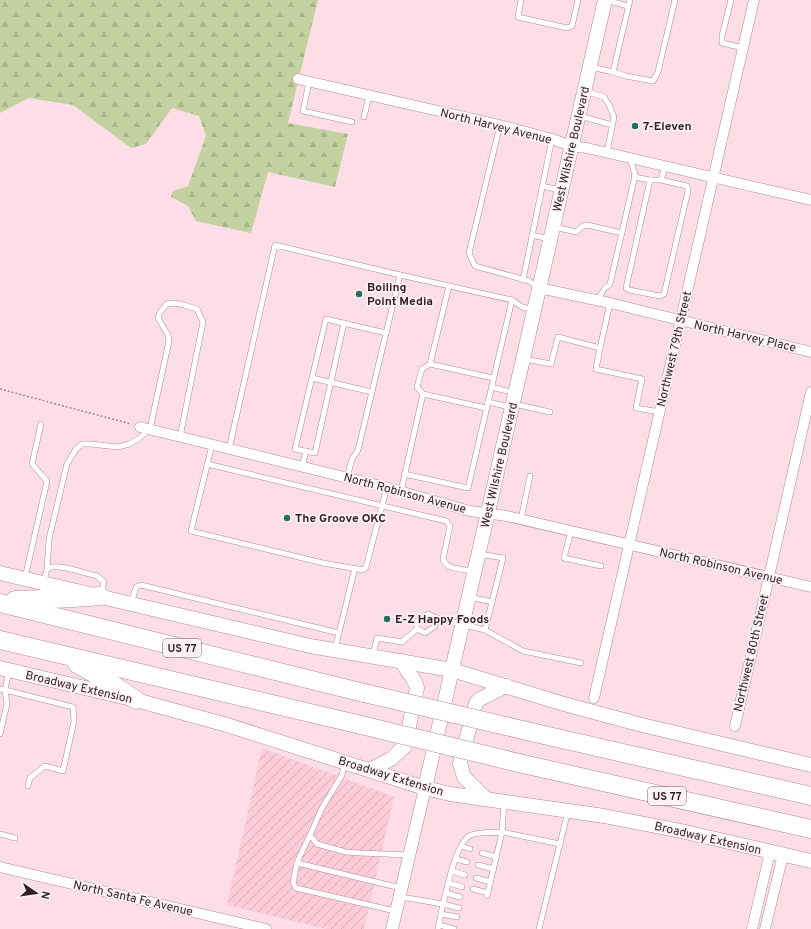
<svg xmlns="http://www.w3.org/2000/svg" width="811" height="929" font-family="Overpass,sans-serif">
<defs>
<pattern id="industrial-furrows" width="10" height="10" patternUnits="userSpaceOnUse"><rect width="10" height="10" fill="#fcccd8"/><path d="M-1 1l2-2M0 10L10 0M9 11l2-2" fill="none" stroke="#d8afb9"/></pattern>
<pattern id="forest-firs" width="22" height="20" patternUnits="userSpaceOnUse"><rect width="22" height="20" fill="#c4d2a2"/><path d="M5 1l3.5 6h-7zM16 11l3.5 6h-7z" fill="#a9b48b"/></pattern>
</defs>
<rect width="100%" height="100%" fill="#fddee6"/>
<!-- industrial -->
<polygon fill="url(#industrial-furrows)" points="262,748 394,797 364,929 327,929 227,905"/>
<!-- forest -->
<polygon fill="url(#forest-firs)" points="0,0 318,0 288,123 348,134 335,187 268,172 251,233 196,221 188,206 171,197 173,191 188,186 206,136 199,116 172,108 146,144 131,148 73,105 29,98 0,113"/>
<g fill="none" stroke-linecap="round" stroke-linejoin="round">
<!-- service casing -->
<g stroke="#b78795" stroke-width="6">
<g id="service">
<polyline points="521,0 518,17 567,28 572,26 578,0"/>
<polyline points="606,0 628,6"/>
<polyline points="630,0 613,72 626,76 653,81 658,72 675,0"/>
<polyline points="731,0 722,36 722,43 743,48"/>
<polyline points="591,67 613,72"/>
<polyline points="309,82 303,111 352,122"/>
<polyline points="585,91 604,97 609,105 614,117 607,152"/>
<polyline points="580,116 612,125"/>
<polyline points="364,117 369,96"/>
<polyline points="500,125 469,253 475,266 529,281 538,287"/>
<polyline points="634,177 650,180"/>
<polyline points="661,180 687,186 688,191 664,294 660,296 629,290 626,288 650,180 661,180 665,166"/>
<polyline points="542,186 561,190"/>
<polyline points="554,227 576,232 583,226 587,225 622,233"/>
<polyline points="532,235 549,239"/>
<polyline points="523,280 552,139"/>
<polyline points="597,301 605,288 610,284 634,180 635,174 630,159"/>
<polyline points="344,323 315,453 295,449 326,319 386,333"/>
<polyline points="600,348 596,369 642,379 636,408 660,412"/>
<polyline points="525,359 551,364 558,337 600,348 610,303"/>
<polyline points="430,364 493,378"/>
<polyline points="312,378 372,392"/>
<polyline points="491,387 515,393"/>
<polyline points="423,394 486,408"/>
<polyline points="488,402 510,407"/>
<polyline points="514,404 550,412"/>
<polyline points="212,445 191,531 323,563 363,570 366,567 387,487"/>
<polyline points="229,449 275,245 400,275 512,300 522,307 534,310"/>
<path d="M207,464L446,521L450,526L443,559C446,570 463,569 473,571"/>
<polyline points="302,467 306,451"/>
<polyline points="404,474 468,488 512,300"/>
<polyline points="347,478 352,459 358,450 400,275"/>
<polyline points="401,491 423,394 417,387 422,369 430,364 449,286"/>
<polyline points="521,519 530,476"/>
<polyline points="571,531 564,558 601,566"/>
<polyline points="479,554 503,558 485,630"/>
<polyline points="47,570 49,539 67,464 76,449 82,444 91,444 118,447 129,444 138,439 150,429 169,341 168,335 158,318 160,312 167,304 175,303 184,305 197,309 203,322 180,437"/>
<polyline points="25,578 47,481 32,464 41,424"/>
<path d="M44,583C45,579 45,570 49,568C57,563 87,574 97,576L104,582L101,594"/>
<polyline points="470,597 492,602"/>
<polyline points="131,604 136,587 141,585 339,633"/>
<polyline points="417,629 425,633 435,626 437,618"/>
<polyline points="335,649 355,568"/>
<polyline points="373,655 377,638 402,642 417,629 417,621 428,614 437,618 485,630 523,651 581,663"/>
<polyline points="0,689 5,690 9,671"/>
<polyline points="5,690 73,707 74,721 63,771 45,766 30,778 28,786"/>
<polyline points="0,734 7,704 5,690"/>
<polyline points="345,763 342,775 322,808 310,835 317,844 346,852 360,853 409,855"/>
<polyline points="504,802 502,832 560,844"/>
<polyline points="0,834 15,838"/>
<polyline points="310,835 299,858 297,863 401,888"/>
<polyline points="461,846 470,849"/>
<polyline points="482,853 496,857"/>
<polyline points="456,859 467,862"/>
<polyline points="297,863 293,883 296,888 395,911"/>
<polyline points="478,865 494,869"/>
<polyline points="452,871 465,875"/>
<polyline points="476,878 491,882"/>
<polyline points="449,883 462,887"/>
<polyline points="473,889 488,893"/>
<polyline points="446,893 460,897"/>
<polyline points="401,897 443,904 438,929"/>
<path d="M459,908L443,904C447,889 456,841 471,835C478,832 494,833 502,832L487,896"/>
<polyline points="441,914 457,917"/>
<polyline points="439,925 454,929"/>
<polyline points="539,929 568,811"/>
</g>
</g>
<!-- minor casing -->
<g stroke="#b78795" stroke-width="11">
<g id="minor">
<polyline points="298,79 504,126 552,139 571,146 587,148 811,200"/>
<polyline points="539,288 610,303 811,352"/>
<polyline points="140,427 389,488 470,511 507,516 811,587"/>
<polyline points="594,698 754,0"/>
<polyline points="735,726 811,392"/>
<polyline points="0,867 266,929"/>
<polyline points="752,929 770,852"/>
<polyline points="765,929 783,855"/>
</g>
</g>
<!-- tertiary casing -->
<g stroke="#b78795" stroke-width="13">
<polyline id="tertiary" points="392,929 425,788"/>
</g>
<!-- secondary casing -->
<g stroke="#b78795" stroke-width="15">
<g id="secondary">
<polyline points="0,573 310,646 452,670 564,704 642,725 811,765"/>
<polyline points="0,668 136,700 227,725 425,788 450,794 604,816 681,831 811,861"/>
<polyline points="370,770 391,759 405,746 417,688 415,682 401,661"/>
<polyline points="425,788 605,0"/>
<polyline points="485,798 464,777 460,763 476,703 480,699 506,686"/>
</g>
</g>
<!-- motorway casing -->
<g stroke="#b78795" stroke-width="19">
<g id="motorway">
<path d="M15,600C43,599 71,599 100,596"/>
<polyline points="0,603 364,693"/>
<polyline points="0,640 357,724"/>
<polyline points="77,664 114,685 136,700"/>
<polyline points="531,732 811,796"/>
<polyline points="523,764 811,829"/>
</g>
</g>
<!-- path -->
<polyline stroke="#a2888f" stroke-width="1.5" stroke-dasharray="2 2" stroke-linecap="butt" points="0,389 131,424"/>
<!-- service -->
<use href="#service" stroke="#fff" stroke-width="5"/>
<!-- minor -->
<use href="#minor" stroke="#fff" stroke-width="10"/>
<!-- tertiary -->
<use href="#tertiary" stroke="#fff" stroke-width="12"/>
<!-- secondary -->
<use href="#secondary" stroke="#fff" stroke-width="14"/>
<!-- motorway -->
<use href="#motorway" stroke="#fff" stroke-width="18"/>
<!-- motorway-bridge casing -->
<g stroke="#b78795" stroke-width="19" stroke-linecap="butt">
<g id="motorway-bridge">
<polyline points="364,693 531,732"/>
<polyline points="357,724 523,764"/>
</g>
</g>
<!-- motorway-bridge -->
<use href="#motorway-bridge" stroke="#fff" stroke-width="18"/>
</g>
<!-- markers -->
<g fill="#276d62" stroke="#fcf1f4" stroke-width="1.5">
<circle cx="635" cy="126" r="4"/>
<circle cx="359" cy="294" r="4"/>
<circle cx="287" cy="518" r="4"/>
<circle cx="387" cy="619" r="4"/>
</g>
<g text-anchor="middle" stroke-width="3.5" stroke-linejoin="round" paint-order="stroke">
<!-- shield labels -->
<g fill="#fcf1f4" stroke="#6f5e63" stroke-width="1">
<rect x="163" y="639" width="38" height="18" rx="3"/>
<rect x="648" y="787" width="38" height="18" rx="3"/>
</g>
<g font-size="11" font-weight="bold" fill="#321f25">
<text x="182" y="652">US 77</text>
<text x="667" y="800">US 77</text>
</g>
<!-- street labels -->
<g font-size="12" fill="#321f25" stroke="#fcf1f4">
<text transform="translate(496 126) rotate(14)" y="4">North Harvey Avenue</text>
<text transform="translate(571 149) rotate(-77)" y="4">West Wilshire Boulevard</text>
<text transform="translate(745 336) rotate(13)" y="4">North Harvey Place</text>
<text transform="translate(674 349) rotate(-77)" y="4">Northwest 79th Street</text>
<text transform="translate(499 465) rotate(-77)" y="4">West Wilshire Boulevard</text>
<text transform="translate(405 493) rotate(15)" y="4">North Robinson Avenue</text>
<text transform="translate(721 566) rotate(13)" y="4">North Robinson Avenue</text>
<text transform="translate(751 653) rotate(-77)" y="4">Northwest 80th Street</text>
<text transform="translate(79 687) rotate(13)" y="4">Broadway Extension</text>
<text transform="translate(391 776) rotate(17)" y="4">Broadway Extension</text>
<text transform="translate(708 838) rotate(13)" y="4">Broadway Extension</text>
<text transform="translate(133 898) rotate(13)" y="4">North Santa Fe Avenue</text>
</g>
<!-- poi labels -->
<g font-size="12" font-weight="bold" fill="#321f25" stroke="#fcf1f4" text-anchor="start">
<text x="643" y="130">7-Eleven</text>
<text x="367" y="291">Boiling<tspan x="367" dy="14">Point Media</tspan></text>
<text x="295" y="522">The Groove OKC</text>
<text x="395" y="623">E-Z Happy Foods</text>
</g>
</g>
<!-- north arrow -->
<g transform="translate(36 893) rotate(103)" stroke="#fcf1f4" stroke-width="3" paint-order="stroke">
<path d="M0-3L7 15L0 10L-7 15Z" fill="#321f25"/>
<text y="-6" font-size="11" font-weight="bold" text-anchor="middle" fill="#321f25">N</text>
</g>
</svg>
